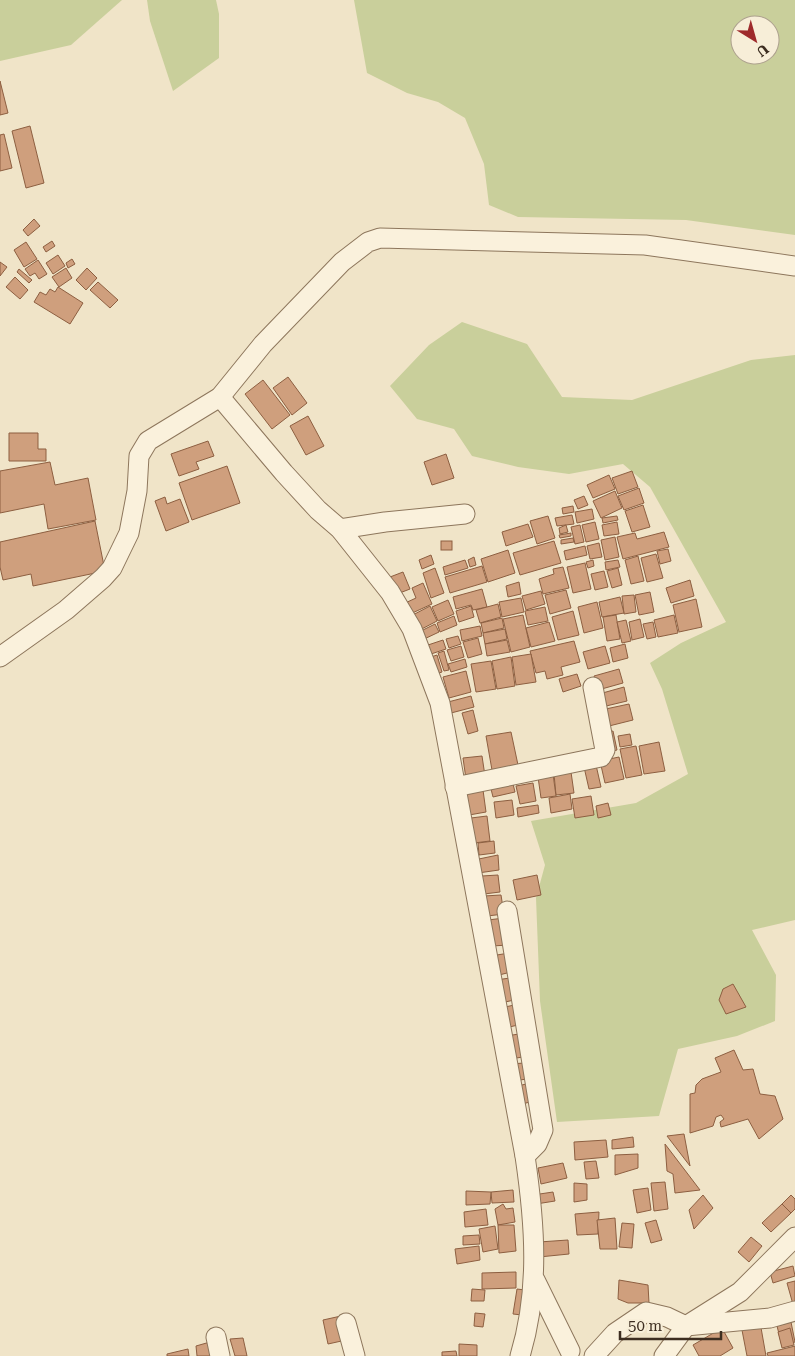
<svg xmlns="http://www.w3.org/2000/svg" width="795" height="1356" font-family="'Roboto Serif',serif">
<rect width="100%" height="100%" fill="#f0e4c8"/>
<!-- green -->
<g fill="#c9cf9b" fill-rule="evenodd">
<polygon points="0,0 122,0 71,45 0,61"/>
<polygon points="147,0 216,0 219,14 219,58 173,91 150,21"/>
<path d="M354,0H795V235L686,220L518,217L489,205L484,164L465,118L438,102L407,93L367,73ZM740,25H770V55H740Z"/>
<polygon points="462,322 527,344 562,397 632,400 751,360 795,355 795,920 752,930 776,975 775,1021 737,1036 678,1049 659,1116 557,1122 540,1001 536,898 545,865 531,821 636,803 688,774 662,689 650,663 681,643 726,622 650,487 623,464 569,474 518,467 472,456 454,429 417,419 390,386 429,345"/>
</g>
<!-- building -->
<g fill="#cf9f7d" stroke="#8d5f41">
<polygon points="0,81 8,113 0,115"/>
<polygon points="30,126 44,183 26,188 12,131"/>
<polygon points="4,134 12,168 0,171 0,135"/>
<polygon points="34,219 40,226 28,236 23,230"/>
<polygon points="52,241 55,246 46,252 43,247"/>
<polygon points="26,242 37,259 24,267 14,250"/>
<polygon points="58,255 65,266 53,274 46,263"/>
<polygon points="72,259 75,264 68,268 66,263"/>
<polygon points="38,260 47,274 39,279 35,273 30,276 25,269"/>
<polygon points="0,262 7,267 0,276"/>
<polygon points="66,268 72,278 59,287 52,277"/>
<polygon points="87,268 97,278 86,290 76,280"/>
<polygon points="19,269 32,280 29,283 17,272"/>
<polygon points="15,277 28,290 20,299 6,287"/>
<polygon points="98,282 118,300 110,308 90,290"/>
<polygon points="58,287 83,303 70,324 34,302 40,292 46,295 50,289 55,292"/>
<polygon points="288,377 307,403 292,415 273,388"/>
<polygon points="263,380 290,415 272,429 245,394"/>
<polygon points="308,416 324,446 306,455 290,426"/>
<polygon points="9,433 38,433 38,449 46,449 46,461 9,461"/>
<polygon points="208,441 214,456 196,462 199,469 179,476 171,454"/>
<polygon points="446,454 454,478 432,485 424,462"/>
<polygon points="50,462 55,485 88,478 96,520 48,529 44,504 0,513 0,471"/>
<polygon points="227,466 240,503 192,520 179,483"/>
<polygon points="632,471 638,487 618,494 612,478"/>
<polygon points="609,475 615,489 593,498 587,485"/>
<polygon points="639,488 644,503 624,510 618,496"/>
<polygon points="615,491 622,508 601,518 593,501"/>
<polygon points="584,496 588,505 578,509 574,500"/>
<polygon points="165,497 167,504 180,499 189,522 166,531 155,501"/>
<polygon points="643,505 650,527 632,532 625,511"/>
<polygon points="573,506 574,512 563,514 562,508"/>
<polygon points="592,509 594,519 577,523 575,512"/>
<polygon points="572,515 574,524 557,526 555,518"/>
<polygon points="548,516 555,538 537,544 530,521"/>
<polygon points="617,516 618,520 603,523 602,518"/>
<polygon points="95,521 105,571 33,586 31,574 3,580 0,567 0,542"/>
<polygon points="595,522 599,539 586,542 582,525"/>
<polygon points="617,522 619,534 604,536 602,525"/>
<polygon points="528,524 533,537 506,546 502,532"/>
<polygon points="566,525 568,532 560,534 559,528"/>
<polygon points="580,525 584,542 575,544 571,527"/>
<polygon points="664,532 669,547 623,559 617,537 635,533 637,539"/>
<polygon points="571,533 571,536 560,538 559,535"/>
<polygon points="615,537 619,557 605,560 601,540"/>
<polygon points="573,538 574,542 561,544 561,540"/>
<rect x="441" y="541" width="11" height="9"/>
<polygon points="554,541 561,563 520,575 513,553"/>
<polygon points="599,543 602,557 590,559 587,546"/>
<polygon points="585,546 587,555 566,560 564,551"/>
<polygon points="668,549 671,561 660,564 657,551"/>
<polygon points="508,550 515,573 488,582 481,559"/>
<polygon points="656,554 663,578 647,582 641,558"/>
<polygon points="431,555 434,564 422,569 419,560"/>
<polygon points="638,556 644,581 631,584 625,560"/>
<polygon points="474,557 476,565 470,567 468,560"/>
<polygon points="465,560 468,568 445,575 443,567"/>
<polygon points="593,560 594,566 588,568 586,562"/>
<polygon points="618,560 620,567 606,570 605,562"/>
<polygon points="585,563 591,589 573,593 567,567"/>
<polygon points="482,566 487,582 450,593 445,577"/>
<polygon points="563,567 569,588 543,594 539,579 554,574 553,569"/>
<polygon points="435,568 444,593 431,598 423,573"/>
<polygon points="618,568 622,585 612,588 607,571"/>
<polygon points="604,571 608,587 595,590 591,574"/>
<polygon points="403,572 410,589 397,594 390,577"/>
<polygon points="690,580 694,596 671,603 666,588"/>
<polygon points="519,582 521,594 508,597 506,586"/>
<polygon points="423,583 432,604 408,615 403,604 416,598 412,588"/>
<polygon points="482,589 487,607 473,610 471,605 456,609 453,597"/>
<polygon points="566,590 571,608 550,614 545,595"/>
<polygon points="541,591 545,604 526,610 522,596"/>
<polygon points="650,592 654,612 639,615 635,595"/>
<polygon points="634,595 636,612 624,614 622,596"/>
<polygon points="620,597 624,613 602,617 599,602"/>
<polygon points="521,598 524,612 502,617 499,602"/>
<polygon points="696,599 702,627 679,632 673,605"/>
<polygon points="448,600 454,614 438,621 432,607"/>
<polygon points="597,602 603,628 584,633 578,607"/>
<polygon points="498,604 501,617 480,623 476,610"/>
<polygon points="430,606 437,621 416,632 409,617"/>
<polygon points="471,606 474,617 459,622 456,611"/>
<polygon points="545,607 548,621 528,625 525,611"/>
<polygon points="573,611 579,635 558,640 552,617"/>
<polygon points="523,615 530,647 511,652 503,619"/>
<polygon points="616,615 620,639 607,641 603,617"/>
<polygon points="674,615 678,633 658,637 654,620"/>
<polygon points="454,616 457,625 440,632 437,623"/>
<polygon points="502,618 504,628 483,633 481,623"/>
<polygon points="640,619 644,637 632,640 629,622"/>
<polygon points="626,620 631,641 622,643 617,622"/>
<polygon points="549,622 555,641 531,647 526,628"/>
<polygon points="653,622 656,637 647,639 643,624"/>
<polygon points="435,624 439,632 420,641 417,633"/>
<polygon points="480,626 482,636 462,641 460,630"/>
<polygon points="505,629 507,639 485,644 483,633"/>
<polygon points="458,636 461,644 449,648 446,639"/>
<polygon points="478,638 482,654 468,658 463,642"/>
<polygon points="443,640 446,649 428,655 425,646"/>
<polygon points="507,640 510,652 487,656 485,644"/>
<polygon points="574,641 580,662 561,667 563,675 547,679 545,671 536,673 530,651"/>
<polygon points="625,644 628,658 613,662 610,648"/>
<polygon points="461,646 464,657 451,661 447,650"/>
<polygon points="605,646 610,663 588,669 583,652"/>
<polygon points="444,651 449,670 444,671 438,653"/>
<polygon points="531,654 536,682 516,685 512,657"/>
<polygon points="437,655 442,672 433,675 428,658"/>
<polygon points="511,657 515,686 497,689 492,661"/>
<polygon points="465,659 467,667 451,672 448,664"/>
<polygon points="491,661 496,689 476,692 471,664"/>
<polygon points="619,669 623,683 598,690 594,676"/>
<polygon points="466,671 471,692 449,698 443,677"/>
<polygon points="577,674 581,686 563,692 559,679"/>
<polygon points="624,687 627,701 602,707 599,694"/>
<polygon points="471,696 474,707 451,713 448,702"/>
<polygon points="629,704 633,720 605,727 601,710"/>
<polygon points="473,710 478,731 468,734 462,713"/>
<polygon points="613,731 617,750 609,752 605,733"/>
<polygon points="511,732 518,765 492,770 486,736"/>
<polygon points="630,734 632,745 620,747 618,736"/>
<polygon points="659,742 665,771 644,774 639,746"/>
<polygon points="636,746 642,775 626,778 620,749"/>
<polygon points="482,756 485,776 466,779 463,758"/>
<polygon points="619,757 624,779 605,783 600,761"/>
<polygon points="596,765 601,787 589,789 584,767"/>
<polygon points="571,772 574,793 556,795 554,774"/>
<polygon points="553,774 556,796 541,798 538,777"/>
<polygon points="512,780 515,792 493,797 490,785"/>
<polygon points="533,783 536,801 520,804 516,786"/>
<polygon points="483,790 486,812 469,815 465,793"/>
<polygon points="570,794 572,809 551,813 549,798"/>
<polygon points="591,796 594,815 575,818 572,799"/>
<polygon points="512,800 514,815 496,818 494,802"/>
<polygon points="608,803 611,815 598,818 596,806"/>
<polygon points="538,805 539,813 518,817 517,808"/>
<polygon points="487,816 490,841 474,843 471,818"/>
<polygon points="494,841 495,853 479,855 478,843"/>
<polygon points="498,855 499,870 478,873 474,860"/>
<polygon points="498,875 500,892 484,894 482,876"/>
<polygon points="537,875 541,895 517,900 513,880"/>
<polygon points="501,895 504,914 487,916 484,896"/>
<polygon points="504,918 508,945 492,946 488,920"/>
<polygon points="509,953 511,972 495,976 491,956"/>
<polygon points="510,978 514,1000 501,1003 496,980"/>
<polygon points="733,984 746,1007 726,1014 719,1000 723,989"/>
<polygon points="514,1005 518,1025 505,1028 501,1008"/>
<polygon points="519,1034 523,1057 510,1059 506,1036"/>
<polygon points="734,1050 743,1070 753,1069 760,1094 775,1096 783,1119 759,1139 748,1119 721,1127 720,1122 724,1119 721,1115 716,1117 713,1126 690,1133 690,1094 695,1093 696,1085 702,1079 721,1072 715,1058"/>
<polygon points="524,1063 527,1079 513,1081 511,1064"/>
<polygon points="526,1084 530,1102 518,1105 514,1087"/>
<polygon points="684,1134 690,1166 667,1136"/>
<polygon points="633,1137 634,1147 612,1149 612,1140"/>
<polygon points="606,1140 608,1157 575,1160 574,1142"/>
<polygon points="665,1144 700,1190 675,1193 673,1174 667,1171"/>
<polygon points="638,1154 638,1168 615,1175 615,1155"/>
<polygon points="596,1161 599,1178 586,1179 584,1162"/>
<polygon points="563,1163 567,1178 541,1184 538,1168"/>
<polygon points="665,1182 668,1209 654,1211 651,1183"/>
<polygon points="574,1183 587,1184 587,1200 574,1202"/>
<polygon points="648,1188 651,1210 637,1213 633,1190"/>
<polygon points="513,1190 514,1202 492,1203 491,1192"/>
<polygon points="466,1191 491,1192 490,1204 466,1205"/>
<polygon points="553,1192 555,1201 536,1204 533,1195"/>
<polygon points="703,1195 713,1208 694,1229 689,1210"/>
<polygon points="791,1195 795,1199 795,1209 791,1213 782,1204"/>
<polygon points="503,1204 506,1209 513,1208 515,1222 498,1225 495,1209"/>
<polygon points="782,1204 791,1213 771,1232 762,1223"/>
<polygon points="486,1209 488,1225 465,1227 464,1212"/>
<polygon points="599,1212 598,1234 577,1235 575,1214"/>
<polygon points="615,1218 617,1249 600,1249 597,1220"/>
<polygon points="656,1220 662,1240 651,1243 645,1223"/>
<polygon points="622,1223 634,1224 632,1248 619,1247"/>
<polygon points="498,1225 514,1225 516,1251 499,1253"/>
<polygon points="495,1226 498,1249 483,1252 479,1229"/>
<polygon points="479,1235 480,1244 463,1245 463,1236"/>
<polygon points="751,1237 762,1246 749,1262 738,1252"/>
<polygon points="568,1240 569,1254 539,1257 539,1242"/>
<polygon points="479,1246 480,1260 457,1264 455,1249"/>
<polygon points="793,1266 795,1276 773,1283 770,1272"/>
<polygon points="516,1272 516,1288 482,1289 482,1273"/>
<polygon points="619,1280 648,1285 649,1303 628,1303 618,1299"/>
<polygon points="795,1281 795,1307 794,1308 787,1283"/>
<polygon points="472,1289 485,1290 484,1301 471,1301"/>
<polygon points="517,1289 525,1290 522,1315 513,1314"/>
<polygon points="475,1313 485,1314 483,1327 474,1326"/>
<polygon points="341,1316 346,1340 328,1344 323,1320"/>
<polygon points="760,1322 766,1356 747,1356 741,1325"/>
<polygon points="791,1322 795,1342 782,1346 777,1326"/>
<polygon points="722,1328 733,1348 720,1356 699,1356 693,1345"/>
<polygon points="790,1328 794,1345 782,1348 778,1332"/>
<polygon points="243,1338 247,1356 235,1356 230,1339"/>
<polygon points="210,1342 213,1356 197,1356 196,1346"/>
<polygon points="459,1344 477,1345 477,1356 459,1356"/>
<polygon points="795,1346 795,1356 768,1356 767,1353"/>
<polygon points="188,1349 189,1356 167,1356 167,1354"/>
<polygon points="456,1351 457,1356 442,1356 442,1352"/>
</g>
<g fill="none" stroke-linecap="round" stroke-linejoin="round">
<!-- minor casing -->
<g stroke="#8d765c" stroke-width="21">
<g id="minor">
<path d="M220,397L284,473L318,510L340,529L390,592L412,629L440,703L525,1156C535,1224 540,1290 520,1356"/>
<polyline points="340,529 385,522 465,514"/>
<polyline points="0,657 66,610 103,578 112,568 129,533 137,491 139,456 148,441 220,397 263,344 342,262 368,242 380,238 645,245 795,266"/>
<polyline points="455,787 601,757 605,750 593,687"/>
<polyline points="507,911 543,1130 537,1144 525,1156"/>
<polyline points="535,1280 570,1351"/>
<polyline points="346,1323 355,1356"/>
<polyline points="216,1337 220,1356"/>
<polyline points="594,1356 615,1333 646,1312 667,1317 686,1326 770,1318 795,1311"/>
<polyline points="664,1356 686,1326 740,1292 795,1237"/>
</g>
</g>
<!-- minor -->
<use href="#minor" stroke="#faf1dc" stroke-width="19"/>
</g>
<!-- north arrow -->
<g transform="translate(755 40) rotate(143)"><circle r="24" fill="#f7eed8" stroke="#ada18e"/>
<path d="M0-4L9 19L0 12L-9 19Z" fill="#9e2a2b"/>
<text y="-8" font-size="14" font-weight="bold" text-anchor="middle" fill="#3d2e20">U</text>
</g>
<!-- scale -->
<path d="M620 1331v8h101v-8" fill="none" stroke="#3d2e20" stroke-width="2.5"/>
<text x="628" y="1331" font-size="15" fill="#3d2e20" stroke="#f7eed8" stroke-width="4" paint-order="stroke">50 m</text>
</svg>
